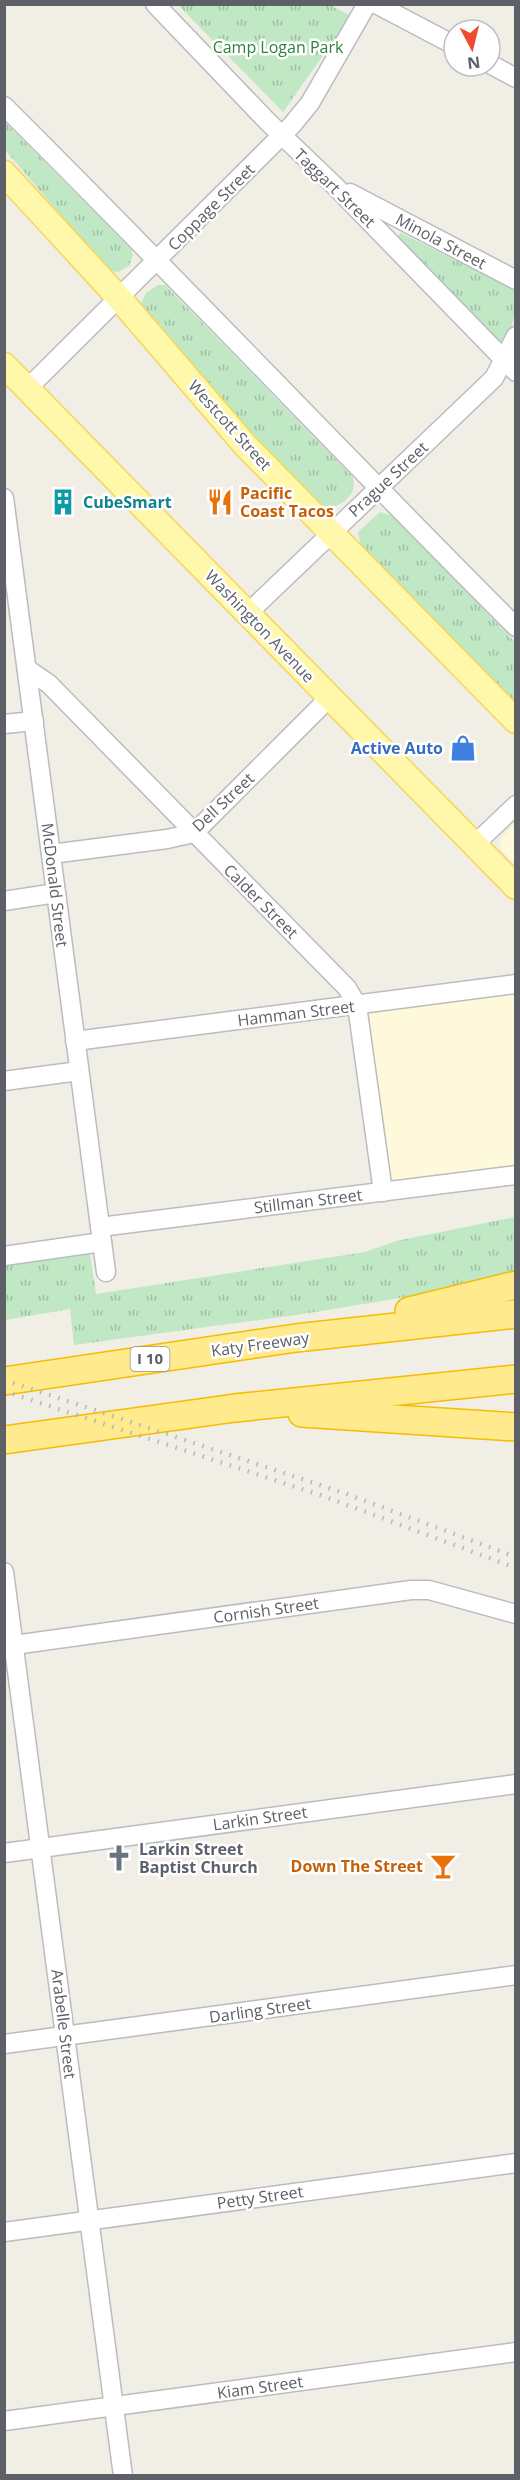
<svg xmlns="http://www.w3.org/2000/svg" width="520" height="2480" font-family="'Open Sans',sans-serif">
<defs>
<pattern id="grass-tufts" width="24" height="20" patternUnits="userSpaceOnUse" patternTransform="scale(1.5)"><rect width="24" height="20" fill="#c1e8c4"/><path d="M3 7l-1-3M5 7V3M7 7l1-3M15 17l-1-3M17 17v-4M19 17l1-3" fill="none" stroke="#a0bfa3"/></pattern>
</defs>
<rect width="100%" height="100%" fill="#f0eee5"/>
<!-- commercial -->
<g fill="#fff9db">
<polygon points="515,824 515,864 502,851 500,844 501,838"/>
<polygon points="515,993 515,1170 394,1182 391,1180 387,1176 367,1015 369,1012"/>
</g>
<!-- grass -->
<g fill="url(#grass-tufts)">
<polygon points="178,5 330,5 351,16 283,112"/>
<polygon points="4,121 131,249 133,255 129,266 118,272 109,271 5,150"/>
<path d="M401,233L515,290C515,307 516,336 497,344L398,240V236Z"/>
<path d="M158,285H165L352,476C361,494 337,513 320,505L232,414L140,306L146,293Z"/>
<polygon points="380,512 393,516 515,642 515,703 361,546 358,532"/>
<polygon points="515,1217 515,1277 491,1283 303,1314 74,1345 70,1309 5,1320 5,1266 90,1254 96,1294 365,1252 396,1241"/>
</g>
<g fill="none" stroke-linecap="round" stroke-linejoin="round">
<!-- minor casing -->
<g stroke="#babcc1" stroke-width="21">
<g id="minor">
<polyline points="155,4 268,122 335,186 516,372"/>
<polyline points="376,4 454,45"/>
<polyline points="490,64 516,78"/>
<path d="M4,106C177,278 344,455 516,627"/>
<polyline points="350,193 516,280"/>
<polyline points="28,388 292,125 310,103 367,4"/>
<polyline points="4,498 106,1272"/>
<polyline points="248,613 494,378 516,336"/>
<polyline points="27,669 49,684 347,988 357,1005 383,1192"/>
<polyline points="4,724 34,721"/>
<polyline points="475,844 516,805"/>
<polyline points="51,854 167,839 194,833 330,697"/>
<polyline points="4,901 56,893"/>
<polyline points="75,1041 516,984"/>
<polyline points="4,1081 79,1071"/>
<polyline points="100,1227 516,1175"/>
<polyline points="4,1256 102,1242"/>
<polyline points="4,1572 123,2476"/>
<polyline points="14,1645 411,1590 429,1590 516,1614"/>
<polyline points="4,1853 516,1784"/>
<polyline points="4,2044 516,1975"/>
<polyline points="4,2232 516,2163"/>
<polyline points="4,2421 516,2352"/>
</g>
</g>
<!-- major casing -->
<g stroke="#f5d659" stroke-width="27">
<g id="major">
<polyline points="4,173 119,298 245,445 516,721"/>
<polyline points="4,365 516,887"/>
</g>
</g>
<!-- highway casing -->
<g stroke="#f5bc00" stroke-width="30">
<g id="highway">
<polyline points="409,1311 516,1285"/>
<polyline points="4,1381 296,1338 516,1314"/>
<polyline points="302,1413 516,1427"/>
<polyline points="4,1440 235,1408 516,1379"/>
</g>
</g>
<!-- minor -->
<use href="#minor" stroke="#fff" stroke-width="18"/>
<!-- major -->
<use href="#major" stroke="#fff8ab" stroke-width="24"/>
<!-- highway -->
<use href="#highway" stroke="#ffeb8d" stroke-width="27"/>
<!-- rail -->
<g stroke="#b6b7b7" stroke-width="4.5" stroke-dasharray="1.5 8" stroke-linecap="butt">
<polyline points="4,1380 344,1493 516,1557"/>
<polyline points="4,1391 323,1496 516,1568"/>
</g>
</g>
<!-- icons -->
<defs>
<g id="building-bare" transform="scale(2.07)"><path d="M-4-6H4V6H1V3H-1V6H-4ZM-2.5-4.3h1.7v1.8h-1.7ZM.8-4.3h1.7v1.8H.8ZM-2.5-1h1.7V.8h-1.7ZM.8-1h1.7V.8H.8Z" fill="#0f9aa8" stroke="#fff" stroke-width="2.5" paint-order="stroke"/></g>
<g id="restaurant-bare" transform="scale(2.07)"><path d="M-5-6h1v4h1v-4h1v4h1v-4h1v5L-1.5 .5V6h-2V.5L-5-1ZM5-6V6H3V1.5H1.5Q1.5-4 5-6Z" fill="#e8710a" stroke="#fff" stroke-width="2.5" paint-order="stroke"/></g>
<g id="shop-bare" transform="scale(2.07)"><path d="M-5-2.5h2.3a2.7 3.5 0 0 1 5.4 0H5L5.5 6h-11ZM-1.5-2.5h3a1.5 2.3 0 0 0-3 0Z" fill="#3f7fe0" stroke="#fff" stroke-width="2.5" paint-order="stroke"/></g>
<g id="church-bare" transform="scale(2.07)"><path d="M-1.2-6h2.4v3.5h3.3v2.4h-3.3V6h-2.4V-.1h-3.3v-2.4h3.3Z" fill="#6b7280" stroke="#fff" stroke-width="2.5" paint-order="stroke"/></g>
<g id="bar-bare" transform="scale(2.07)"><path d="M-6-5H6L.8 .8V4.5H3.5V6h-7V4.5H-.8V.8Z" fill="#e8710a" stroke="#fff" stroke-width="2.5" paint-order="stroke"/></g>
</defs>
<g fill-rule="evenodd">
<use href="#building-bare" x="63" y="502"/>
<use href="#restaurant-bare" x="220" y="502"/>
<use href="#shop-bare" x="463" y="748"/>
<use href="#church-bare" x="119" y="1858"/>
<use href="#bar-bare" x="443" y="1866"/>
</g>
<g text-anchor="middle" stroke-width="5" stroke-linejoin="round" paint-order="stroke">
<!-- shield labels -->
<rect fill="#fff" stroke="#8e9094" stroke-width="1.5" x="130.5" y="1347" width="39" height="24" rx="4.5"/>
<g font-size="15" font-weight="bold" fill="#5d6066">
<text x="150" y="1364">I 10</text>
</g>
<!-- park labels -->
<g font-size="16" fill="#31813c" stroke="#fff">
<text x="278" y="53">Camp Logan Park</text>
</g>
<!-- street labels -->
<g font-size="16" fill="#5d6066" stroke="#fff">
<text transform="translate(335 188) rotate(44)" y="6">Taggart Street</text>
<text transform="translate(211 207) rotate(-45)" y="6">Coppage Street</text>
<text transform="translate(441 241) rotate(28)" y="6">Minola Street</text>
<text transform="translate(230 425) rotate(48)" y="6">Westcott Street</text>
<text transform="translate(388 479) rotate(-43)" y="6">Prague Street</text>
<text transform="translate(260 626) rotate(46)" y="6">Washington Avenue</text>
<text transform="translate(223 802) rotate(-43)" y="6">Dell Street</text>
<text transform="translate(55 885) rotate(83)" y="6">McDonald Street</text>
<text transform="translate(261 901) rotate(45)" y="6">Calder Street</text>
<text transform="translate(296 1013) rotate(-7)" y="6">Hamman Street</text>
<text transform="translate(308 1201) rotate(-7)" y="6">Stillman Street</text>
<text transform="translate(260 1344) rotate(-8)" y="6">Katy Freeway</text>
<text transform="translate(266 1610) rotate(-8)" y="6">Cornish Street</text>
<text transform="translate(260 1818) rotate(-8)" y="6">Larkin Street</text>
<text transform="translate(260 2010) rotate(-8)" y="6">Darling Street</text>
<text transform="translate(64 2024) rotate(83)" y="6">Arabelle Street</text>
<text transform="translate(260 2197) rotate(-8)" y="6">Petty Street</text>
<text transform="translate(260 2387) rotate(-8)" y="6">Kiam Street</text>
</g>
<!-- food labels -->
<g font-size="16" font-weight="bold" fill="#c56008" stroke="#fff" text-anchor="start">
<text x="240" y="499">Pacific<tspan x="240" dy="18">Coast Tacos</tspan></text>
<text x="423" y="1872" text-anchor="end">Down The Street</text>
</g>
<!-- culture labels -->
<g font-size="16" font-weight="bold" fill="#0d838f" stroke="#fff" text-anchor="start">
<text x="83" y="508">CubeSmart</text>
</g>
<!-- shop labels -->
<g font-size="16" font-weight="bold" fill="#366cbe" stroke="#fff" text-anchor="end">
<text x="443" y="754">Active Auto</text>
</g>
<!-- worship labels -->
<g font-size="16" font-weight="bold" fill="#5b616d" stroke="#fff" text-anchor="start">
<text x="139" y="1855">Larkin Street<tspan x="139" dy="18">Baptist Church</tspan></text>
</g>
</g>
<!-- border -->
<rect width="520" height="2480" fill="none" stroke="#5d6066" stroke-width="12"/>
<!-- north arrow -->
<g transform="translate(472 48) rotate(173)"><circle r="28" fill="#ffffff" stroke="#bebfc2" stroke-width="1.5"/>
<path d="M0-4.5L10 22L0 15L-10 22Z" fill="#ed4c2e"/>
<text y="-9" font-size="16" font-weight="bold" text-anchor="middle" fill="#5d6066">N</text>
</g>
</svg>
